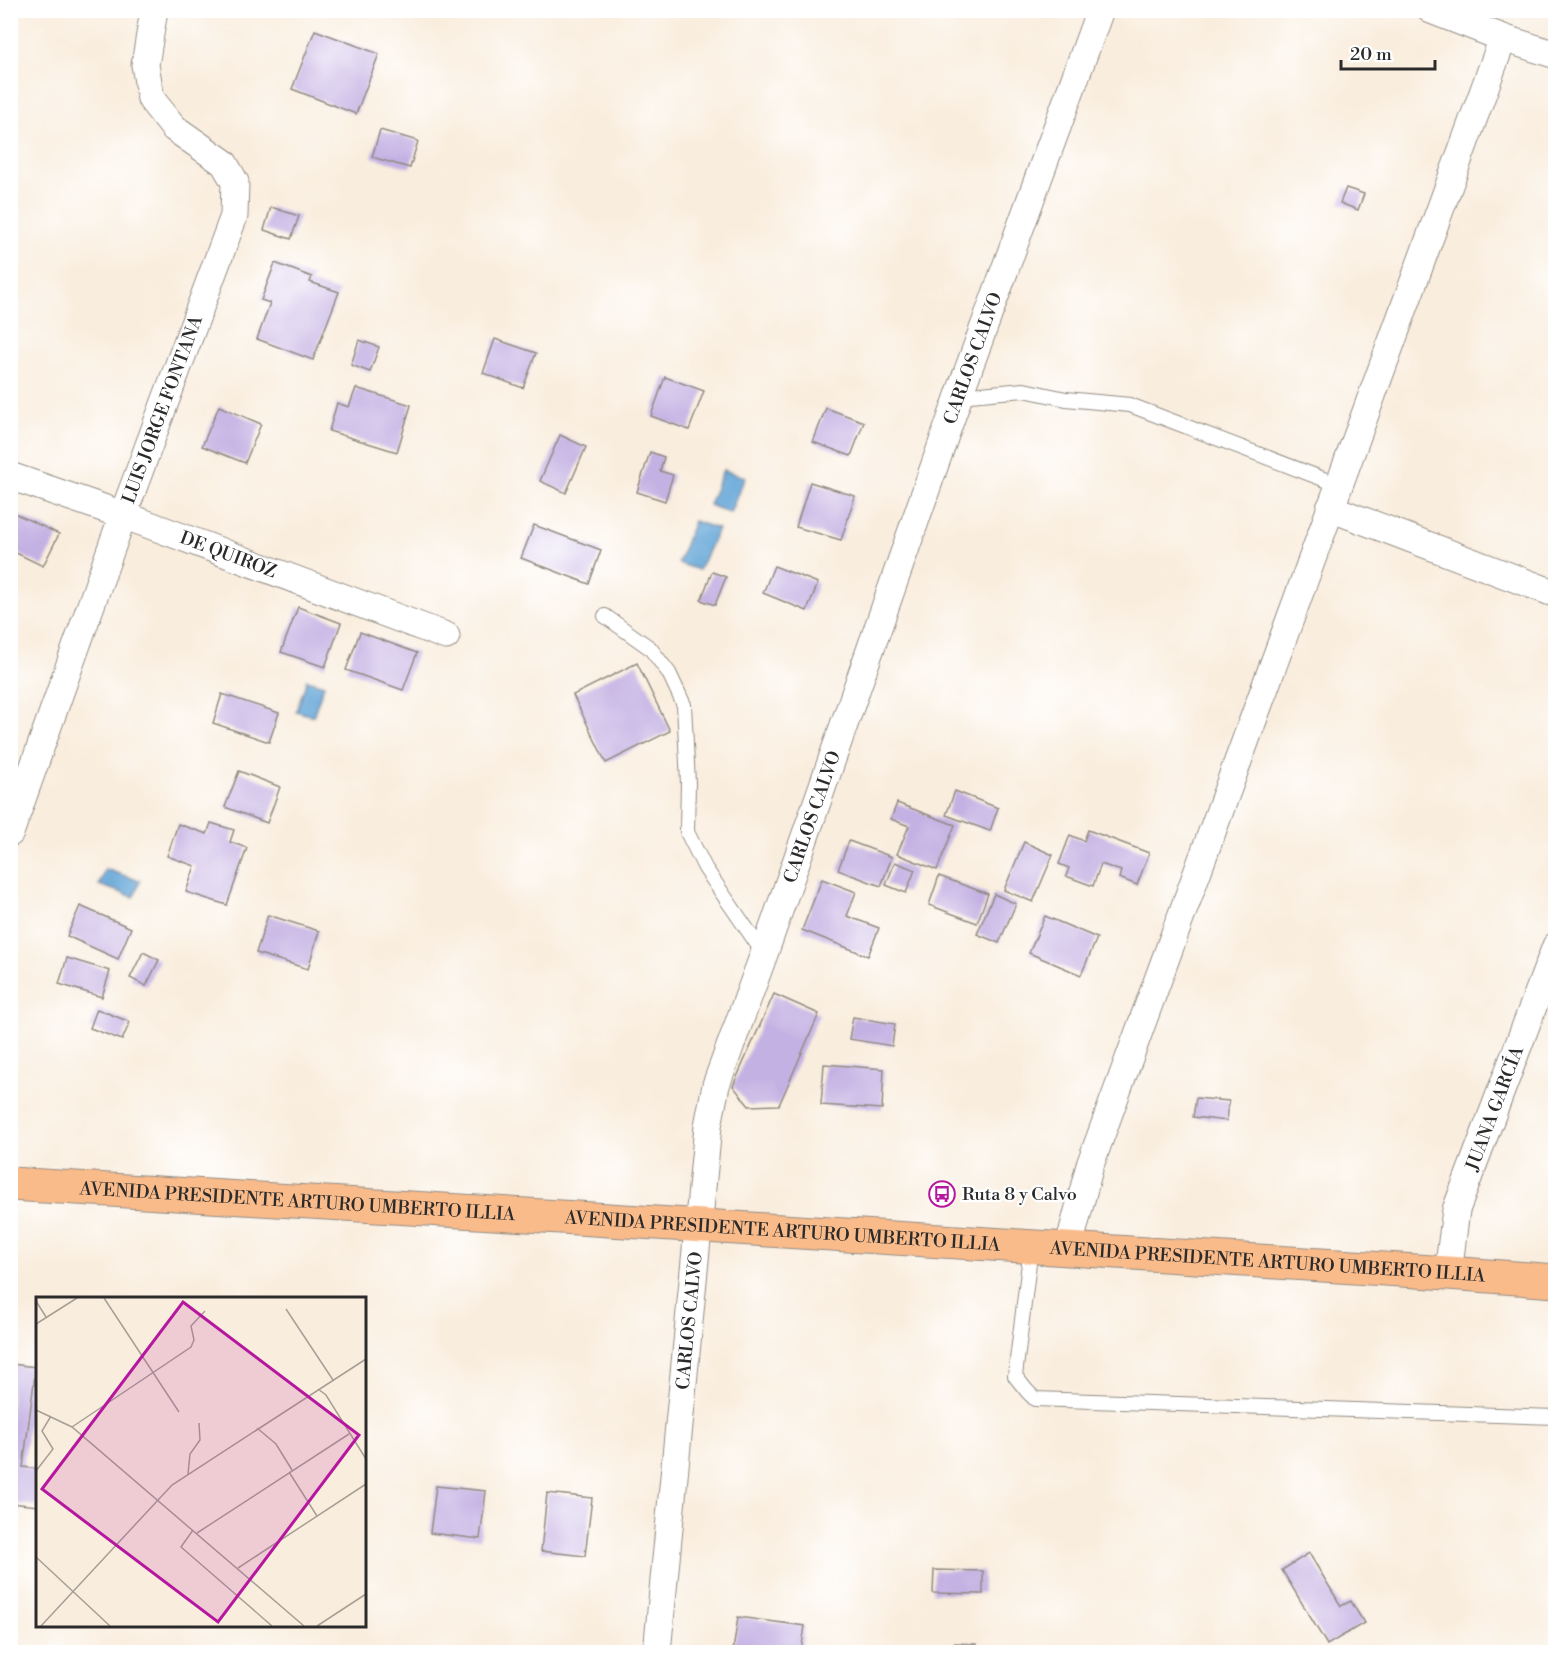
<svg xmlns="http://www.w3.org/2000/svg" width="1566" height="1663" font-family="'Libre Bodoni',serif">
<rect width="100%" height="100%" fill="#fff"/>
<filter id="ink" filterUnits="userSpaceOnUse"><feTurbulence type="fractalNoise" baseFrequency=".0167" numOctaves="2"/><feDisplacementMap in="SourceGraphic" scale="12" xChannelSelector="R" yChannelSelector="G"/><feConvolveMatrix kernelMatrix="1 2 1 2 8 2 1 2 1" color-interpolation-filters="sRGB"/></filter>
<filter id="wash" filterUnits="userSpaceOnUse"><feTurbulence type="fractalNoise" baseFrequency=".008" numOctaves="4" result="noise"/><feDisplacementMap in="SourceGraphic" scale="24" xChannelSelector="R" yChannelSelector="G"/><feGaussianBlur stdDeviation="1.35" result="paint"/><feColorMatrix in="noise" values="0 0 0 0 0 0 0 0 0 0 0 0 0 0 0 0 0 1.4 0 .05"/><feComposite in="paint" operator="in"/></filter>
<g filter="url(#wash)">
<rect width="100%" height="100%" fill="#f9eddd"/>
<!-- water -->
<g fill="#63a5d7" stroke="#476881" stroke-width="1.5">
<polygon points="723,470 745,477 730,513 709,505"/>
<polygon points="694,521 718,529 699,570 678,563"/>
<polygon points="307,680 324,685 313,716 296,711"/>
<polygon points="105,869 140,881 134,897 99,885"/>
</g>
<g id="blocks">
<!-- building -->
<g fill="#c4b1e3">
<polygon points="315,30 379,54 356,114 292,89"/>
<polygon points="380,130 418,141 410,168 372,157"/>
<polygon points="1346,188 1364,194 1358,210 1340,203"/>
<polygon points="271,207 299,216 291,239 264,230"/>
<polygon points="275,263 312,277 310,282 339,292 313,360 257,339 270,303 261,300"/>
<polygon points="495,339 536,353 523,388 483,373"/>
<polygon points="359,340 379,347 370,372 351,365"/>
<polygon points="665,377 704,391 689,430 651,416"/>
<polygon points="356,388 411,405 397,452 329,431 337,403 349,407"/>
<polygon points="219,406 261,424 245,463 202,446"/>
<polygon points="826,408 864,422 851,456 813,442"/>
<polygon points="560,435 586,447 566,493 540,481"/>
<polygon points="650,452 664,457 660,471 673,475 665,501 637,492"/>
<polygon points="810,482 855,496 841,540 796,527"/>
<polygon points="14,513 59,534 43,566 10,550 10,520"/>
<polygon points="534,525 601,550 589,584 521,558"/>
<polygon points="774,566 818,583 807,611 763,593"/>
<polygon points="712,572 726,577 715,605 701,600"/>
<polygon points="298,607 341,623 325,667 281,652"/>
<polygon points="360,632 417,653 403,690 346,670"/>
<polygon points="637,663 670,731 606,763 573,695"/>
<polygon points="222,694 279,713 269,742 213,723"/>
<polygon points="239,771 280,787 267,823 225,807"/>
<polygon points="955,791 998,808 990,831 946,815"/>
<polygon points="897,803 955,825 937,870 897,854 909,826 891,819"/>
<polygon points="211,823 234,830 230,842 247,848 227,905 186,892 195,866 167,856 178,824 207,834"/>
<polygon points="1088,830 1149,853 1137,885 1119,878 1121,871 1101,864 1093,886 1066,876 1069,868 1059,864 1070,835 1084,841"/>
<polygon points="849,841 892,857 881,886 838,870"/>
<polygon points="1024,842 1053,855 1033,902 1004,890"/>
<polygon points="895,862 915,870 906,893 886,885"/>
<polygon points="939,876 988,894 977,923 929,905"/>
<polygon points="822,879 856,892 847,916 879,928 868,956 802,930"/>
<polygon points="994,894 1016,904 999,943 977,934"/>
<polygon points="80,906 131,928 118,959 67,936"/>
<polygon points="268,915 319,931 308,969 256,953"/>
<polygon points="1045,916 1097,938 1081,975 1029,953"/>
<polygon points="143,952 159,960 146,986 130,978"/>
<polygon points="67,958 110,971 102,997 59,984"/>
<polygon points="774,994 819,1014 779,1105 749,1106 733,1086"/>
<polygon points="97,1009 130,1022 122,1040 90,1028"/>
<polygon points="853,1017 895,1024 892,1046 849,1039"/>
<polygon points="824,1064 884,1069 882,1109 821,1105"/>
<polygon points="1196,1098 1229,1101 1227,1121 1193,1117"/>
<polygon points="11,1364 36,1367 23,1467 38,1469 38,1506 10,1503"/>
<polygon points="436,1486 486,1491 480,1539 430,1533"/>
<polygon points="547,1493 592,1498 585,1556 541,1551"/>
<polygon points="1309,1553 1341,1606 1351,1601 1364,1623 1327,1645 1282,1570"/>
<polygon points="934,1570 983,1571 983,1594 933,1593"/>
<polygon points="738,1617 805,1626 801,1652 733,1651"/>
<polygon points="955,1643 977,1644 976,1652 955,1652"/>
<polygon points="293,1646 325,1650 325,1652 292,1652"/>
<polygon points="854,1646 894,1651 894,1652 853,1652"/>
</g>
</g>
</g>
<g filter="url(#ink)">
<use href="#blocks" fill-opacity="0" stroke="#928c84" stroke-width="1.5"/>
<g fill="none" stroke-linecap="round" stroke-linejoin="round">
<!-- lane casing -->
<g stroke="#928c84" stroke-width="16">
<g id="lane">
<polyline points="959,396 1024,390 1066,399 1130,405 1339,485"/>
<polyline points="605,616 650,648 669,673 684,705 688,783 687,832 705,868 764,954"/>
<polyline points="1031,1247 1015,1376 1027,1391 1035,1399 1556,1417"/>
</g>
</g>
<!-- street casing -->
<g stroke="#928c84" stroke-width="29">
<g id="street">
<polyline points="1431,10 1503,38 1556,55"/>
<path id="s1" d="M10,476L123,515L446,636"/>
<polyline points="1330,508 1556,594"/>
<path id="s2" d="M10,833L123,515L234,216L235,182L224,163L174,128L151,99L145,65L154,10"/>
<polyline points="1068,1250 1090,1165 1503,38"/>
<path id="s3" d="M1448,1273L1456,1210L1556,946"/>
<path id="s4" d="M657,1652L708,1126L716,1085L764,954L963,384L1100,10"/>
</g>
</g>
<!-- primary casing -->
<g stroke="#928c84" stroke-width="35">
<g id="primary">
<path id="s5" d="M10,1184L577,1218L1448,1273L1556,1281"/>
</g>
</g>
<!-- lane -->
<use href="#lane" stroke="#fff" stroke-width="14"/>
<!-- street -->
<use href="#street" stroke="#fff" stroke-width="27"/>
<!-- primary -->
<use href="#primary" stroke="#fabb8b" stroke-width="33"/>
</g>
</g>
<!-- icons -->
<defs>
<g id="bus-ring" transform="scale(1.35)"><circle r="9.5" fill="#fff" stroke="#b5179e" stroke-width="1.5"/><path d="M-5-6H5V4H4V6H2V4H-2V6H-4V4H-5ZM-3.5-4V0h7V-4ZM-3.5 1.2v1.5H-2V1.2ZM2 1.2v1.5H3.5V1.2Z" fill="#b5179e"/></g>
</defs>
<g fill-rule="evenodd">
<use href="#bus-ring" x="942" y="1194"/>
</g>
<g text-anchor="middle" stroke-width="4.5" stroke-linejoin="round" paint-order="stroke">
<!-- street labels -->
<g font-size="18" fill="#2b2b2b" stroke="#fff">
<text dy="6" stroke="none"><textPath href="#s4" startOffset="1341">CARLOS CALVO</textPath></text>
<text dy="6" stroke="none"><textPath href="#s2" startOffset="450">LUIS JORGE FONTANA</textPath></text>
<text dy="6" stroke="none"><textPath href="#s1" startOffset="232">DE QUIROZ</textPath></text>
<text dy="6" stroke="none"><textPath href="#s4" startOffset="855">CARLOS CALVO</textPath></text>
<text dy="6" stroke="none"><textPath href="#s3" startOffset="172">JUANA GARCÍA</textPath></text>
<text dy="6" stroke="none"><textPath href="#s5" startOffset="288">AVENIDA PRESIDENTE ARTURO UMBERTO ILLIA</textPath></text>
<text dy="6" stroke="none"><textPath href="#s5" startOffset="774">AVENIDA PRESIDENTE ARTURO UMBERTO ILLIA</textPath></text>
<text dy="6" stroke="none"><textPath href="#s5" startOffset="1260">AVENIDA PRESIDENTE ARTURO UMBERTO ILLIA</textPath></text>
<text dy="6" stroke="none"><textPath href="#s4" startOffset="333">CARLOS CALVO</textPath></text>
</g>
<!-- poi labels -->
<g font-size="18" fill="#2b2b2b" stroke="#fff" text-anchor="start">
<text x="962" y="1200">Ruta 8 y Calvo</text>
</g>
</g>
<!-- overview -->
<g transform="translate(36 1297)">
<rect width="330" height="330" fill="#f9eddd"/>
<path fill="none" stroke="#a79f96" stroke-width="1.5" d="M68,1L143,115M0,4L10,20M250,12L297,83M0,27L41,1M282,92L290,98L330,162M0,113L36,130L268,329M36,130L155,50L158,43L155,29L169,14M221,131L240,147L256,173M0,174L17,152L6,134L15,119M253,175L281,219M152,177L154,157L164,143L163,126M157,233L145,250L236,329M161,236L313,137M0,260L74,329M202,271L330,187M5,329L136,188L330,62M281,329L330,297"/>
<path fill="#b5179e" fill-opacity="0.15" stroke="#b5179e" stroke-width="3" d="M147,5L323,138L182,325L6,192Z"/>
<rect width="330" height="330" fill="none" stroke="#2b2b2b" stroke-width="3"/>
</g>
<!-- margin -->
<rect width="1566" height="1663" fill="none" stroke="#fff" stroke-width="36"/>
<!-- scale -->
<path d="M1341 60v9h94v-9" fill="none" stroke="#2b2b2b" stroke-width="3"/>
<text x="1350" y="60" font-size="18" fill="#2b2b2b" stroke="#ffffff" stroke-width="4.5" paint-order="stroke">20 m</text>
</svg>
